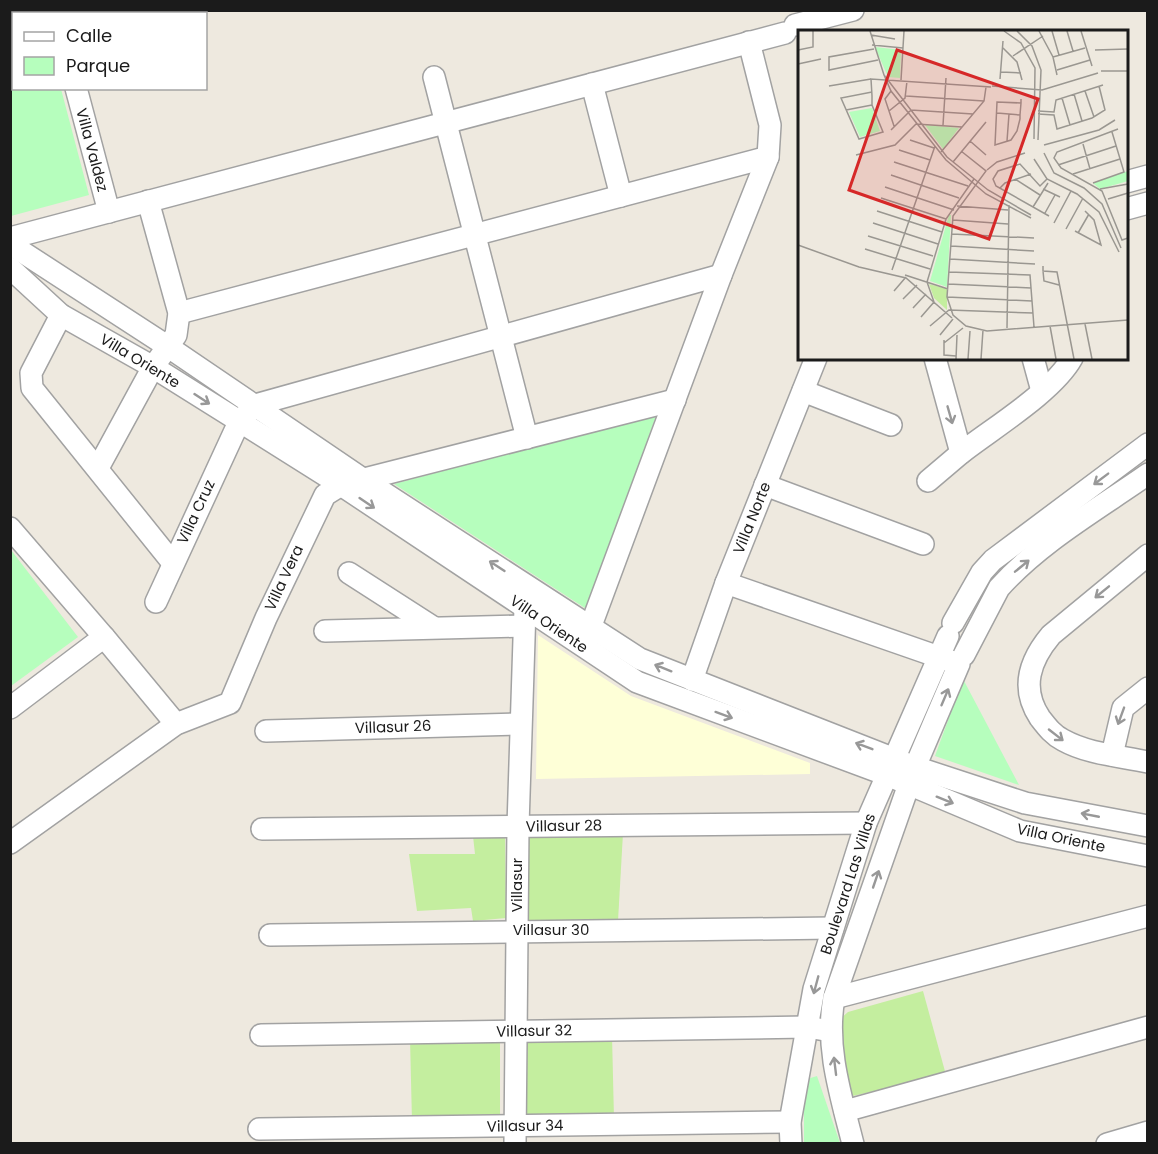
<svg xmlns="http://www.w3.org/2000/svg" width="1158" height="1154" font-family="Poppins,sans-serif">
<rect width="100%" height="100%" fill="#eee9df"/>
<!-- education -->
<polygon fill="#feffd7" points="538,635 631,696 810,763 810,774 536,779"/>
<!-- grass -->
<g fill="#c4ee9f">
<polygon points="526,833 623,833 618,921 524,920"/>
<polygon points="505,834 506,918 473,921 471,908 417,911 409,854 475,854 473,836"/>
<polygon points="923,991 946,1075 848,1097 839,1020 848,1012"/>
<polygon points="523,1035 612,1035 614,1119 519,1119"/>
<polygon points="500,1037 500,1120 412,1122 410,1038"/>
</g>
<!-- park -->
<g fill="#b6febd">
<polygon points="11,10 40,11 40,13 14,14 14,88 61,89 89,195 11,216"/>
<polygon points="657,413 588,610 394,484"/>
<polygon points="11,550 78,637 11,686"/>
<polygon points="963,679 1019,785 935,756"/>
<polygon points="817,1076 840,1143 804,1144 804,1080"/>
</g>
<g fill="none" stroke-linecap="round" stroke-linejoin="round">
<!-- minor casing -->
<g stroke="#a2a2a2" stroke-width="24">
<g id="minor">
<polyline points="55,10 55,14"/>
<polyline points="795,25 853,10"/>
<polyline points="434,77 527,438"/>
<polyline points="592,84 621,196"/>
<polyline points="76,88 109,212"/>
<polyline points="1126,182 1148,176"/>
<polyline points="1126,209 1148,203"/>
<polyline points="10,238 785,33"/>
<polyline points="10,244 167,346 364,480 640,659 915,767 1025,803 1148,826"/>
<polyline points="10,268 61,315 153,367 341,485 637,682 887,775 1020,831 1148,856"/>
<polyline points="179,313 768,157"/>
<polyline points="61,315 31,373 32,388 172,562"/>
<path d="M935,358L961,453C993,428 1053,392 1072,358"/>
<polyline points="1033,358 1042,391"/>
<polyline points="803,391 891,425"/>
<polyline points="98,468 153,367 176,335 179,313 148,201"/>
<polyline points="928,481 961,453"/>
<polyline points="765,485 923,544"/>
<polyline points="10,528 104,637 10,708"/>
<path d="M1148,555L1051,635C1030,660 1020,688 1040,718C1047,727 1053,735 1063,740C1088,754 1120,756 1148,762"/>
<polyline points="349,573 433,627"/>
<path d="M726,583L959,664L915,767L834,998C825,1047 841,1096 853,1144"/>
<polyline points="156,602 239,422 255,405 721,275"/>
<polyline points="953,623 982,572 993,560 1148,444"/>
<polyline points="325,631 523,626"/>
<polyline points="104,637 176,724"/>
<polyline points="586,639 721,275 768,157 770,125 749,42"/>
<path d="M964,655L999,588C1040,542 1098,509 1148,474"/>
<polyline points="692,680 726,583 816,358"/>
<polyline points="266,731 520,724"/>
<polyline points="1112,755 1123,708 1148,688"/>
<polyline points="262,829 866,823"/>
<polyline points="10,843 176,724 230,703 266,618 325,495 341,485 675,400"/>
<polyline points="270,935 833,928"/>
<polyline points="834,998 1148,916"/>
<polyline points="261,1035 807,1027 831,1031"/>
<polyline points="845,1111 1148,1027"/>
<polyline points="259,1129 790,1122"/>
<polyline points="515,1144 518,826 525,608"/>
<polyline points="791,1144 790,1122 814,989 866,823 948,636"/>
<polyline points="1107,1144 1148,1132"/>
</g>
</g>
<!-- minor -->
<use href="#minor" stroke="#fff" stroke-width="21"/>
</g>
<!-- one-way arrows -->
<defs><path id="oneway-shaft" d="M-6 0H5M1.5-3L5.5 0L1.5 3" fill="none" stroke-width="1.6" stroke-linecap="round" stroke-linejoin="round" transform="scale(1.5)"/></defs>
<g stroke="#989898">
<use href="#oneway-shaft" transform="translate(202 399) rotate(33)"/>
<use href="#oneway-shaft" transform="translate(950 415) rotate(74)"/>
<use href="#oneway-shaft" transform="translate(1101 479) rotate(143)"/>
<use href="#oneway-shaft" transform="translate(367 503) rotate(34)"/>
<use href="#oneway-shaft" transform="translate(497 566) rotate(-147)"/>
<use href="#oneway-shaft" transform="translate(1022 566) rotate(-39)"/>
<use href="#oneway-shaft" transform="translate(1102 592) rotate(141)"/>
<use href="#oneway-shaft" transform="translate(663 668) rotate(-158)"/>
<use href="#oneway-shaft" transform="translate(945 697) rotate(-67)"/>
<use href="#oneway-shaft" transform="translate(724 715) rotate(20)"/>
<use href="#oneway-shaft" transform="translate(1121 716) rotate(110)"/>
<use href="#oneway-shaft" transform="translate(1056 735) rotate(38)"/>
<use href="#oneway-shaft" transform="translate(864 746) rotate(-159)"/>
<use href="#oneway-shaft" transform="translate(945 800) rotate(22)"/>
<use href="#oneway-shaft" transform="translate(1090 815) rotate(-169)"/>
<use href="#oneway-shaft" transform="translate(876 879) rotate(-71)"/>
<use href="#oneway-shaft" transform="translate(816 985) rotate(105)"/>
<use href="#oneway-shaft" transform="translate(835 1066) rotate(-97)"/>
</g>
<g text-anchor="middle" stroke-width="4.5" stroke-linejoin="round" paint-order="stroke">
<!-- street labels -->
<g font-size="15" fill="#1b1b1b" stroke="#fff">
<text transform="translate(92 150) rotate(75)" y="5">Villa Valdez</text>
<text transform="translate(140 361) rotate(31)" y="5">Villa Oriente</text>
<text transform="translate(196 512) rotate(-65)" y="5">Villa Cruz</text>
<text transform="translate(752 518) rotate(-68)" y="5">Villa Norte</text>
<text transform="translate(284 578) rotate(-65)" y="5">Villa Vera</text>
<text transform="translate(549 624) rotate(34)" y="5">Villa Oriente</text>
<text transform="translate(393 727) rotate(-2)" y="5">Villasur 26</text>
<text transform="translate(564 826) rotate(-1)" y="5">Villasur 28</text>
<text transform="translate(1061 838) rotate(12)" y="5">Villa Oriente</text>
<text transform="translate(848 884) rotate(-72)" y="5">Boulevard Las Villas</text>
<text transform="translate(517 885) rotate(-90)" y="5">Villasur</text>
<text x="551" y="935">Villasur 30</text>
<text transform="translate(534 1031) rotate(-1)" y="5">Villasur 32</text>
<text transform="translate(525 1126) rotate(-1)" y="5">Villasur 34</text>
</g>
</g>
<!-- overview -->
<g transform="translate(798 30)">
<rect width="330" height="330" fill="#eee9df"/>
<path d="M131,254L149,259V280L136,268Z" fill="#c4ee9f"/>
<path d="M77,17L103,20L102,48L90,47ZM74,78L82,101L62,107L51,82ZM127,95L161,98L145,119ZM330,141V151L302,159L295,153ZM151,185H153L149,257L132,251Z" fill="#b6febd"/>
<path fill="none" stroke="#9a9791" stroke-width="1.5" d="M72,1L86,45M206,1L223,13L237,38L236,109M219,1L234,16L243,40L240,110M241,1L255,27L259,45M254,1L261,25M269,1L275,21M283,1L294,36M73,5L97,9M74,15L105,18M205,18L219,32L224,50M76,19L31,27V40L80,30M0,20L15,17V1M297,20L330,19M215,26L245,6M255,27L287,18M0,34L23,29M259,40L292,30M303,41H330M203,42L223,43M202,49L205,11M103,50L106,1M31,56L73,49M194,56L244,60L300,43M93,61L87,69L96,96M287,61L296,87M74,62L43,68L61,109L85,102L74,75V66L73,49L193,57M276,64L284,91M108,66L186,71M264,68L272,95M223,73L199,72L197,115L213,110L219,101L222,89V85L223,73V69M48,80L74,75M91,81L107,68L109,51M240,81L256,82L258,70L305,55M199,83L222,85M240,84L256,85L259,99L294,88L307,80L301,56M145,95L148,48M320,99L259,122L256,128L263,138L304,161L324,210L330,208M93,100L113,80L175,84M112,110L136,118M172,111L188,125M209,111L211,84M285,114L292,139M246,115L301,100L317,90M101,120L132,130M163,121L188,141L155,186L149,267L155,285L168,296L189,301L330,290M143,122L186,71L188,57M246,123L256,143L286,158L304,174L323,218M58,125L97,115L118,94L164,97M236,129L249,149L279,164L301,182L321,222M96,132L170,156M155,132L188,92M260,135L318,116M189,140L199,132L227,123M275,144L322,129M93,145L161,168M217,149L242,165M249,149L242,156L222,134L200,141L195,149L198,156L251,186M295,153L326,142L314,102M87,157L156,180M202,158L207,153L233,144M245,159L262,167M302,159L330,154M83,168L148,189M310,169L330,163M159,176L210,180M235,177L250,153M79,181L144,202M247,183L257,165M233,188L188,164L148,130L93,61L86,45L149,127L190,160L233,185M155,190L210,194M75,193L140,214M256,193L273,161M268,199L285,168M277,201L303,215L296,190L287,181M280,203L291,184M154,204L236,208M70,206L135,226M0,215L61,237L108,248L154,288M153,216L236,221M67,219L132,239M152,229L237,234M245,236V241L259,242L276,329M94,240L137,116M245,241L246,251L261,255M151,242L232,245L236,297M107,245L150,259M150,254L233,258M96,261L108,247M149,267L234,271M105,269L119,255M115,278L128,264M123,287L136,272L129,252L148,189L176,149M287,294L294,329M132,296L151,280L235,283M252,296L258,329M209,298L211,175M142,305L155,289M146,310V325L158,326M146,313L165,298M158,329L159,305M170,329L172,301M183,329L185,300"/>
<path fill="#d62828" fill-opacity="0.15" stroke="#d62828" stroke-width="3" d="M99,20L240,69L191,209L51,160Z"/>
<rect width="330" height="330" fill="none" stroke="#1b1b1b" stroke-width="3"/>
</g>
<!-- border -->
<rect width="1158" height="1154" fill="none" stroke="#1b1b1b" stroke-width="24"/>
<!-- legend -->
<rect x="12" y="12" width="195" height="78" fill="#ffffff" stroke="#a4a4a4" stroke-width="1.5"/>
<rect x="24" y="32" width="30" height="9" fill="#ffffff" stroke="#a4a4a4" stroke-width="1.5"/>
<text x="66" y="42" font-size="18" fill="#1b1b1b">Calle</text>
<rect x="24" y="57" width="30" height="18" fill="#b6febd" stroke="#a4a4a4" stroke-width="1.5"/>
<text x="66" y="72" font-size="18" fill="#1b1b1b">Parque</text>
</svg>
